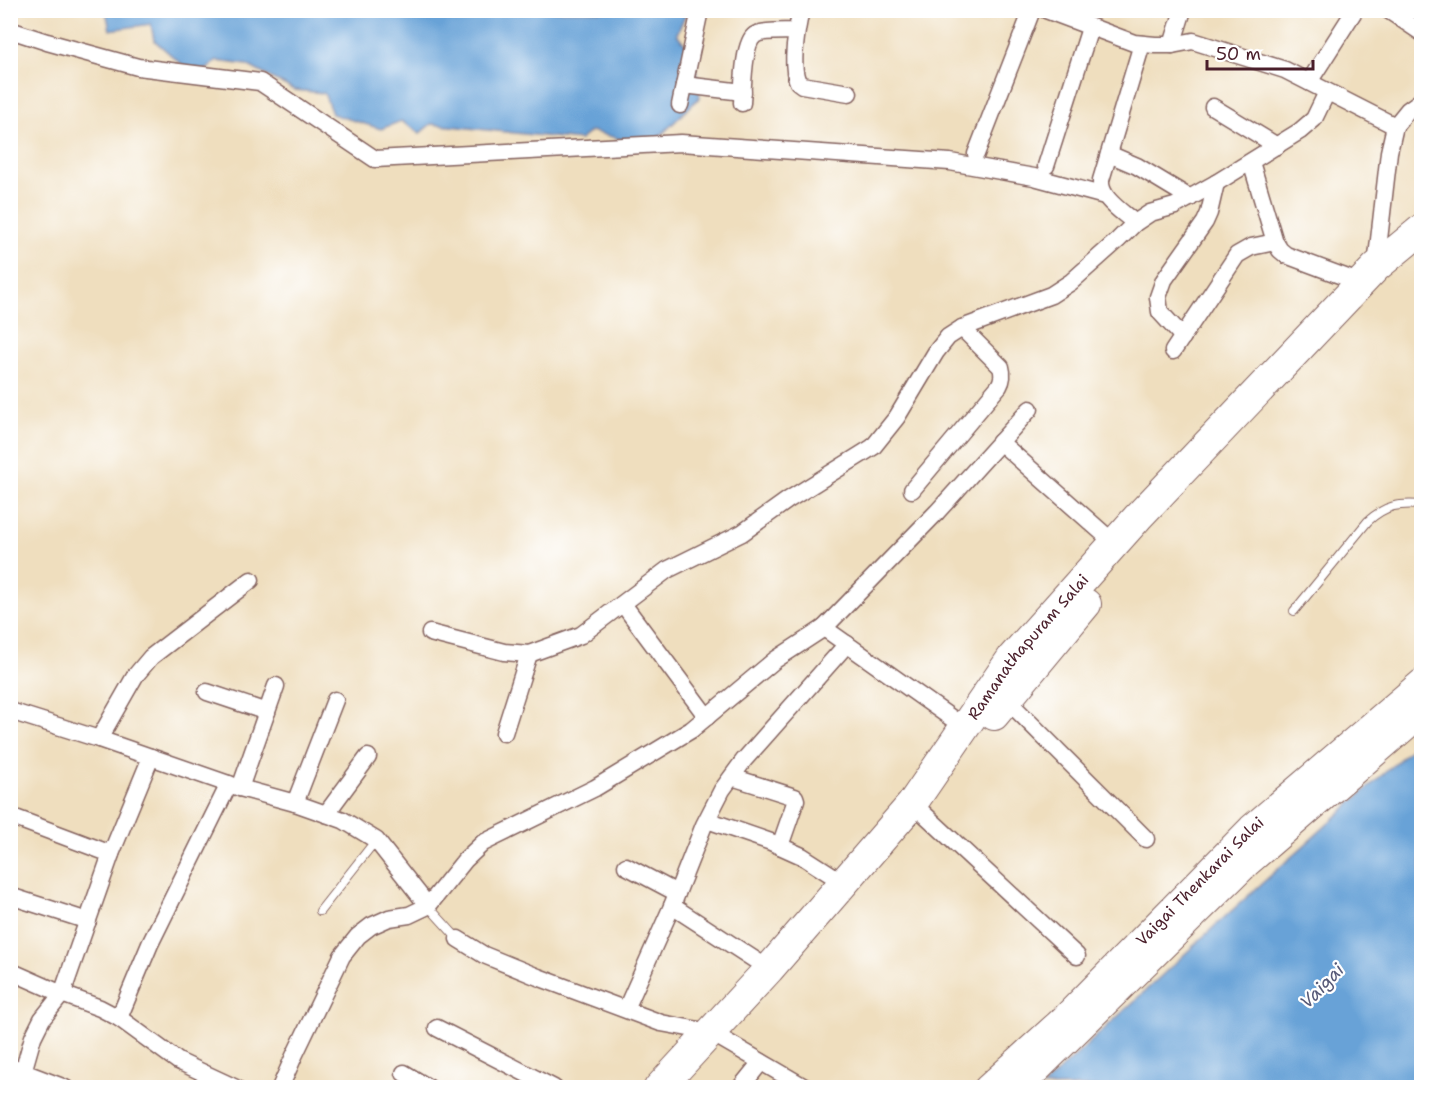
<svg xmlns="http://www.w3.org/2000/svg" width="1432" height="1098" font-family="'Shantell Sans',sans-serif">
<rect width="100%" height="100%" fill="#fff"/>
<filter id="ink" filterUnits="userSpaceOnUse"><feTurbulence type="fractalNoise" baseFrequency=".0167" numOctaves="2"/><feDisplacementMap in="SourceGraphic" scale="12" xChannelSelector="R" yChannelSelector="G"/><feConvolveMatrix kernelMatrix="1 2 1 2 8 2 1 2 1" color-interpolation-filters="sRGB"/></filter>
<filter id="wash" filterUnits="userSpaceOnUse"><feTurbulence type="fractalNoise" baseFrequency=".008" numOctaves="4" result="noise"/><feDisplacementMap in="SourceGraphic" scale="24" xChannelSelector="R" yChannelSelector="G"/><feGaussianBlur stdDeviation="1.35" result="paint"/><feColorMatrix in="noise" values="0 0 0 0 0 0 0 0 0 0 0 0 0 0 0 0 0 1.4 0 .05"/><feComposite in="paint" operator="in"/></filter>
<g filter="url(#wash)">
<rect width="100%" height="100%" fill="#efdebe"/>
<!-- water -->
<g fill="#67a2d7" stroke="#586081" stroke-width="1.5">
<polygon points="106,11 687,11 677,34 694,56 700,97 649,147 591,131 580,140 431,124 420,133 401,121 381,129 332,114 324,93 294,90 247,65 217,61 206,70 186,68 154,40 151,24 110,30"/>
<polygon points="1421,740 1421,1087 1042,1087 1217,924"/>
</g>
</g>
<g filter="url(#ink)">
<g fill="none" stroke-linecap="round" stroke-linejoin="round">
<!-- lane casing -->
<g stroke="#84625e" stroke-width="10">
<g id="lane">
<path d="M1294,611L1368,521C1386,505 1399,503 1422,505"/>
<polyline points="428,906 458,939"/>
<polyline points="320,911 376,840"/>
</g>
</g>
<!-- street casing -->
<g stroke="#84625e" stroke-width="19">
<g id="street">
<path d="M801,10C797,28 790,66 798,82L802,85L849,93"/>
<polyline points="1046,10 1134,43 1155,45 1172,45 1193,41 1285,70 1395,126"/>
<polyline points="1388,10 1403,20 1422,33"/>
<polyline points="10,30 47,42 138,67 260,82 375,159 681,143 950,162 1034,177 1105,196"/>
<polyline points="1172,45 1183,10"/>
<polyline points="1309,82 1355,10"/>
<polyline points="684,85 743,92"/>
<path d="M742,103C743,89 743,43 755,35C762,30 787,32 796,31"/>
<polyline points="680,105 700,10"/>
<polyline points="1213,107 1277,146"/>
<polyline points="976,154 1032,10"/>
<polyline points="1109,154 1137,166 1190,198"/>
<polyline points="1251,162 1275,242 1280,250 1286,255 1361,283"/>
<polyline points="1046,166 1090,28"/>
<path d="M1135,223C1123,212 1099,198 1101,180L1142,44"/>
<polyline points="1376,266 1389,152 1395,126 1408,110 1422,100"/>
<polyline points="1183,337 1160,312 1158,297 1164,280 1205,222 1209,213 1216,183"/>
<polyline points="1173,351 1237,255 1251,247 1275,242"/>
<polyline points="1000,442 1114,543"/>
<path d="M912,490L999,386C1003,379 1003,374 1001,367L962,328"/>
<polyline points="623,604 707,717"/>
<polyline points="824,628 937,512 1030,409"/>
<polyline points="430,633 504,652 529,654 581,635 667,570 742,533 788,500 873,447 897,417 936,352 948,337 962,328 1051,295 1071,282 1118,240 1135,223 1150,213 1175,206 1216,183 1300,131 1314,119 1327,92"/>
<polyline points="207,692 267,712"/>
<polyline points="1006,699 1146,839"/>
<polyline points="10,711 99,739 240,788 295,803 343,820 376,840 428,906"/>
<polyline points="504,733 529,654"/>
<polyline points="99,739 135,676 151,657 251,580"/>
<polyline points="732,777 795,797 796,800 780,846"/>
<polyline points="240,788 276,686"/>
<polyline points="295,803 335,700"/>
<polyline points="921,811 1077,956"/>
<polyline points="326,814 368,757"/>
<polyline points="10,816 111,854"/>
<polyline points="707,820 771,842 802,856 844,883"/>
<polyline points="626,866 677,893"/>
<polyline points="10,896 88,921"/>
<polyline points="672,906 769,969"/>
<polyline points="458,939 484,955 538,977 661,1023 710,1032 806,1088"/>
<polyline points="10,971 62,994 100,1008 119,1018 178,1061 236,1088"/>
<polyline points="626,1009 672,906 704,825 722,790 744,760 847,644"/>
<polyline points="119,1018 150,944 229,784"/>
<polyline points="437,1028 554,1088"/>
<polyline points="10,1067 65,1088"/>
<polyline points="404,1073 429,1088"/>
<polyline points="17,1088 23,1072 33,1037 42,1019 62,994 111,854 151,757"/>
<polyline points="280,1088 294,1056 342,956 358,936 371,926 389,918 409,915 428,906 465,860 483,843 595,788 691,730 775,660 824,628 964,727"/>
<polyline points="740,1088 761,1062"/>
</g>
</g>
<!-- primary casing -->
<g stroke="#84625e" stroke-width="28">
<g id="primary">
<path id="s1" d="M987,1088L1064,1018L1251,828L1422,682"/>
<polyline points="1019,1088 1247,864 1422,713"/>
</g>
</g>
<!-- highway casing -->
<g stroke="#84625e" stroke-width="32">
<g id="highway">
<polyline points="994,715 1086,604"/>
<path id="s2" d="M659,1088L769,969L912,804L1012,658L1138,517L1376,267L1422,229"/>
</g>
</g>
<!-- lane -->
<use href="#lane" stroke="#fff" stroke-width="8"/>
<!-- street -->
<use href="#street" stroke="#fff" stroke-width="16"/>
<!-- primary -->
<use href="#primary" stroke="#fff" stroke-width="26"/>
<!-- highway -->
<use href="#highway" stroke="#fff" stroke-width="30"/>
</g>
</g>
<g text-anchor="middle" stroke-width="4.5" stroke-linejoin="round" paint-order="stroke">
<!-- street labels -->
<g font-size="16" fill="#4a1f2b" stroke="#fff">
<text dy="6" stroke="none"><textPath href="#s2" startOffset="576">Ramanathapuram Salai</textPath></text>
<text dy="6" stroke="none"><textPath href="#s1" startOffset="297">Vaigai Thenkarai Salai</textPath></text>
</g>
<!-- water labels -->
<g font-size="18" font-style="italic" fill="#575a78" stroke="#fff">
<text transform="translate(1322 986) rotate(-46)" y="6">Vaigai</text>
</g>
</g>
<!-- margin -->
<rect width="1432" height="1098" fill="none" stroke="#fff" stroke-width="36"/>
<!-- scale -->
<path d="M1207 60v9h106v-9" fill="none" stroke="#4a1f2b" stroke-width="3"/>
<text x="1216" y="60" font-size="18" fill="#4a1f2b" stroke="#ffffff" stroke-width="4.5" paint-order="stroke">50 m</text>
</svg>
